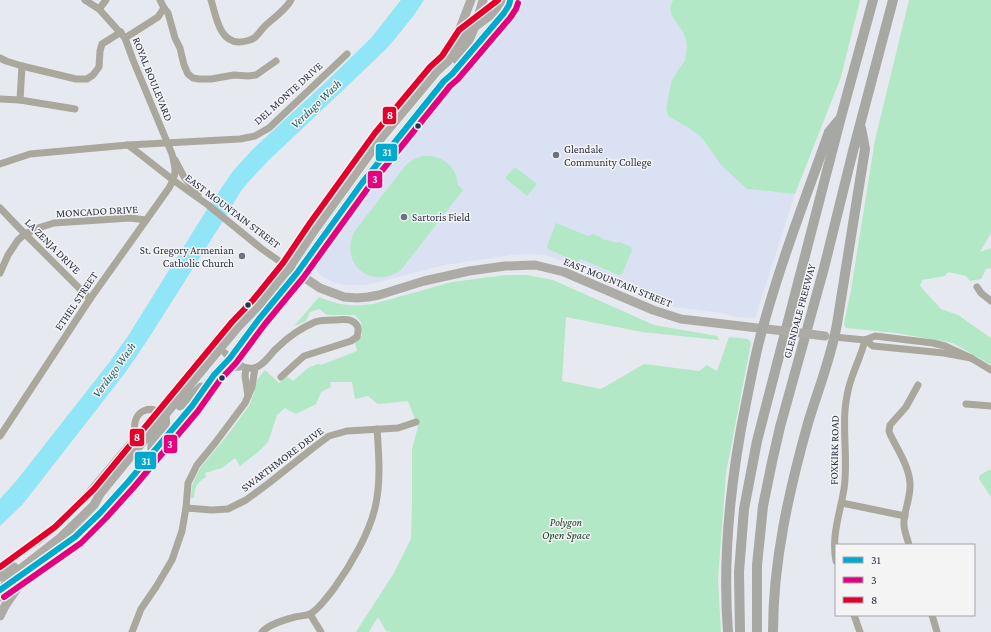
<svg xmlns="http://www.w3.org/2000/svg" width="991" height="632" font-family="'Crimson Pro',serif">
<rect width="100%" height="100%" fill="#e6e9f0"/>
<!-- built -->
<polygon fill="#dae1f3" points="523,0 673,0 671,8 673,18 683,32 686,40 687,46 685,60 673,78 671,83 666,109 668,116 689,128 701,137 747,189 795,194 755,318 735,317 721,313 675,307 642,295 574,265 544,255 533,254 511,255 444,265 367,285 346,285 335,283 321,276 317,271 316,267 317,263 376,180 455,82"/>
<!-- green -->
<g fill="#b2e8c5">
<polygon points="673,0 860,0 841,77 795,194 747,189 721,165 708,146 701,137 689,128 668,116 666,109 671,83 673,78 685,60 687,46 686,40 683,32 675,21 671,13 670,8"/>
<polygon points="909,0 991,0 991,233 980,252 991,248 991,268 986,269 981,279 970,281 966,276 948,272 945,276 922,280 920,286 941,309 958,315 991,338 991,365 953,343 896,333 846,328 844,324 851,290 875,140"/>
<path d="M422,156C441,154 457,166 458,185L463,190L401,270C372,290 339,265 354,232L406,165L411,161Z"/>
<polygon points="515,167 537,184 527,196 505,178"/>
<path d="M556,223L588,236L593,234L602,238L603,240C609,239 614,244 620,242L631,247L632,250L622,274L619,275L581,259L577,262L548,249L547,246Z"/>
<path d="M506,275H527L553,280L654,325L717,336L719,340L642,332L566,317L562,381L601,389L644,364L699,371L707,365L717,371L729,337L748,339L751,343L726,473L718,580L721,632H391L386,631L378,617L369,632H356L394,573L411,539L412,500V449L418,427L408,401L378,404L368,396L355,399L352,382H330L331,387L321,392L316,404L296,414L285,408L277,415L268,442L258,452L240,466L235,458L222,468L205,473L206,477C196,483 195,487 194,498H191L192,486L196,476L201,467L226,437L249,406L254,393L257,380L265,370L279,383L287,376L293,381L308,368L318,364L321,365L357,351L355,343L362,335L361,322L355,315H327L319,309L310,312L306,321L294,326L319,297C339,305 350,307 373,304L452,282Z"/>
<polygon points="989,470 991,470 991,497 979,479 980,475"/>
</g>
<!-- water -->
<polygon fill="#90e5f7" points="401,0 424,0 414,15 394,40 386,49 339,94 269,160 250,180 241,191 221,224 145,344 125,373 33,491 22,505 0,526 0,499 17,480 108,364 128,336 206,211 233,171 253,149 328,80 371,38"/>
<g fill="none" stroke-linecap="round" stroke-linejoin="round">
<!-- minor -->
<g stroke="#aaa79d" stroke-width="7">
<polyline points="160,0 164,8 168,13 175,38 180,48 184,65 188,74 193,78 199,79 211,79 234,75 248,76 256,75 276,61"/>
<path d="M211,0C216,15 219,43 240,42C244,42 251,40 254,38C258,35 261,30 265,26C273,18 285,11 291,0"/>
<polyline points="99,9 106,0"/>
<polyline points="125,38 158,17 164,8"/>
<polyline points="0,58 6,61 22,66 76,79 87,79 93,75 99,67 100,51 102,44 121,32"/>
<polyline points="0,99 20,100 75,109"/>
<polyline points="20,100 22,66"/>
<polyline points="128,145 240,139 255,136 269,128 347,54"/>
<polyline points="175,160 184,177 198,194"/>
<polyline points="0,164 30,154 128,145 136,151 173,180 208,205 262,249 289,268"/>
<polyline points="0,208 25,234 90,299"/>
<polyline points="0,273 8,255 18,240 25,234 38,228 54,223 130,218 146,220"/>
<polyline points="977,287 981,293 991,301"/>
<polyline points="834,337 865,340 873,346 944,353 971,358"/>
<polyline points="865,340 875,336 933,343 945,346 971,358 991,370"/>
<path d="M225,353C234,361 240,370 254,368C264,366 270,354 277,348C288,337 301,328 315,322C321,320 328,320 333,320C339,320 347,318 352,321C359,325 359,329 357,337L351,341L304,356L295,364L281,377"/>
<polyline points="246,368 245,376 248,396"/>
<polyline points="966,404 991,406"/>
<path d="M0,436L90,299L169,188C177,174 176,170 172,154L133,60L125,38L99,9L85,0"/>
<polyline points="842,503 905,516"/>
<polyline points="186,508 212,510 228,509 246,500 269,483 313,448 329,436 347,431 398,428 416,422"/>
<path d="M909,545C907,537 903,529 904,521C905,508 911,496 910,483C909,466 897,449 890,434L889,431L890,425L906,407L918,385"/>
<path d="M836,561C831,537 840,513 844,489C848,463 843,437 845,410C846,399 848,388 852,377C856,365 862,353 865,340"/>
<path d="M0,567L41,539L66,517L90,491L132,441C133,438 134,435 134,432C135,427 134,423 136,419C139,411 149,407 157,411C160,413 162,415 165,417"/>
<polyline points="310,614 321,632"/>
<polyline points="854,615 860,632"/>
<polyline points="932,615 937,632"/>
<polyline points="132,632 141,609 156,587 172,560 182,531 186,508 188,483 197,465 215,443 245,403 252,387 255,368"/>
<path d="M262,632C269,624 284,620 295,617C299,616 305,616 310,614C318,610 329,595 335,587C350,566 369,534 375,508C381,483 379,456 377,429"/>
</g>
<!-- major -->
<g stroke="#acaba5" stroke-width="9">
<polyline points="448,51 459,31 471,0"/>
<path d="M457,60C471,41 477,22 483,0"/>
<polyline points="293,270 320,288 344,297 357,298 368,297 379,295 424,281 469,271 505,266 535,265 564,272 653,310 681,319 784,331"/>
<polyline points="221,369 226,367 240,366"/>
<polyline points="180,406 201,387"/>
<path d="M152,454C152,450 151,445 153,442C159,432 168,430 165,417"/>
<polyline points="0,577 14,567"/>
<polyline points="0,597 3,588 10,577 60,538 94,505 100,494 131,456 238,327 259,305 289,268 316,228 381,138 436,72 448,61 465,35 472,29 511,0"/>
<polyline points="0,616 5,606 20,584 41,567 100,513 114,499 158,448 192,406 214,375 230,358 259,319 297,273 362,183 444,81 452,74 504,13 509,5 510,1"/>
</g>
<!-- highway -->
<g stroke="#a7a7a3" stroke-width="10">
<path d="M728,632C722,554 731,475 747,398C752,374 756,350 763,327C781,261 806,197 829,132L839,120"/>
<polyline points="740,632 739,572 744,509 757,441 841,117 873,0"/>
<polyline points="757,632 757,565 760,536 763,506 772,462 780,427 824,268 853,151 893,0"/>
<path d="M773,632C773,561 789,491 808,423C818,390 831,358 837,324L865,149L861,128"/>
</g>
<!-- major-bridge -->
<polyline stroke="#acaba5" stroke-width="9" points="784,331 825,336"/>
<!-- bus-1 casing -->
<g stroke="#f4f4f4" stroke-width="9">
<polyline id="bus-1" points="0,590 75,537 100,513 128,482 192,406 214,375 230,358 259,319 297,273 362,183 444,81 452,74 504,13 509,5 510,1"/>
</g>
<!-- bus-2 casing -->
<g stroke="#f4f4f4" stroke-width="9">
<polyline id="bus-2" points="4,597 81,543 106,518 134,487 198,411 220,380 236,363 265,324 303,278 368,188 450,86 458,79 510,18 516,9 518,3"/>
</g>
<!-- bus-3 casing -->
<g stroke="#f4f4f4" stroke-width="9">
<polyline id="bus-3" points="0,567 55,527 94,489 232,322 253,300 283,263 310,223 375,133 430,67 442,56 459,30 498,0"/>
</g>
<!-- bus-1 -->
<use href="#bus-1" stroke="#00a9ce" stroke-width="6"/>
<!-- bus-2 -->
<use href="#bus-2" stroke="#e5007d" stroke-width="6"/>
<!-- bus-3 -->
<use href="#bus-3" stroke="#e4002b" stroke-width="6"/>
</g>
<!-- markers -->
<g fill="#2b3149" stroke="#f4f4f4" stroke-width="1.5">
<circle cx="418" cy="126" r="3.5"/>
<circle cx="248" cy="305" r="3.5"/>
<circle cx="222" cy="378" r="3.5"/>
</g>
<g fill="#6c7183" stroke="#f4f4f4" stroke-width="1.5">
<circle cx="556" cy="155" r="4"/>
<circle cx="404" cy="217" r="4"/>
<circle cx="242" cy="256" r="4"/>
</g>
<g text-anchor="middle" stroke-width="3" stroke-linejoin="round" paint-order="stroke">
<!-- street labels -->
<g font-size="11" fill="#2b3149" stroke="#f4f4f4">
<text transform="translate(153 79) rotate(68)" y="4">ROYAL BOULEVARD</text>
<text transform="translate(288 93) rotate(-42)" y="4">DEL MONTE DRIVE</text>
<text transform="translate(97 211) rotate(-3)" y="4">MONCADO DRIVE</text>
<text transform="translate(233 211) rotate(37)" y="4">EAST MOUNTAIN STREET</text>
<text transform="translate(53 246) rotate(45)" y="4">LA ZENJA DRIVE</text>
<text transform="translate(618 282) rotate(22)" y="4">EAST MOUNTAIN STREET</text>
<text transform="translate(76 301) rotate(-56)" y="4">ETHEL STREET</text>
<text transform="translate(799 311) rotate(-75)" y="4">GLENDALE FREEWAY</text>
<text transform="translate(834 450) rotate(-89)" y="4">FOXKIRK ROAD</text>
<text transform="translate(282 459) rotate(-37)" y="4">SWARTHMORE DRIVE</text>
</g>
<!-- poi labels -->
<g font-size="11" fill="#2b3149" stroke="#f4f4f4" text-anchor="start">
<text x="564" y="153">Glendale<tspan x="564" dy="13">Community College</tspan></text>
<text x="412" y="221">Sartoris Field</text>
<text x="234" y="254" text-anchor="end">St. Gregory Armenian<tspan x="234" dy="13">Catholic Church</tspan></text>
</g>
<!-- park labels -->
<g font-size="11" font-style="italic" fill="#133d21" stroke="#f4f4f4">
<text x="566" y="526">Polygon<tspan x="566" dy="13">Open Space</tspan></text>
</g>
<!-- water labels -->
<g font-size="12" font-style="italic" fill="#1a5e6a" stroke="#f4f4f4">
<text transform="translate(316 104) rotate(-44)" y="4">Verdugo Wash</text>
<text transform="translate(114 370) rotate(-54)" y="4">Verdugo Wash</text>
</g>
</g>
<g stroke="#f4f4f4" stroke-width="1.5">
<rect x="382" y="106" width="15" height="19" rx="4" fill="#e4002b"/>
<rect x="375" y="143" width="23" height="19" rx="4" fill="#00a9ce"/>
<rect x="367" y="170" width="16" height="19" rx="4" fill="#e5007d"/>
<rect x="129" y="428" width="16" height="19" rx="4" fill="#e4002b"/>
<rect x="163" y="434" width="15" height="20" rx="4" fill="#e5007d"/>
<rect x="134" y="451" width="23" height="19" rx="4" fill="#00a9ce"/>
</g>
<g font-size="11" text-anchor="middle" font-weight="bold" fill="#fff">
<text x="390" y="119">8</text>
<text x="387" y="156">31</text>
<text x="375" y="183">3</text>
<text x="137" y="441">8</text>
<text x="170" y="448">3</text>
<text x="146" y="465">31</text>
</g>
<!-- legend -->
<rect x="835" y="544" width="140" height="72" fill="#f4f4f4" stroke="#a4a6b0"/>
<rect x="843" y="557" width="20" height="6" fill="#00a9ce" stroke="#a4a6b0"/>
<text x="871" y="564" font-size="12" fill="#2b3149">31</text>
<rect x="843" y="577" width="20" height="6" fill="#e5007d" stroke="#a4a6b0"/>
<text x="871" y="584" font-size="12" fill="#2b3149">3</text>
<rect x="843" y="597" width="20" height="6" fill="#e4002b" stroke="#a4a6b0"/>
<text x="871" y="604" font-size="12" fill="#2b3149">8</text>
</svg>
